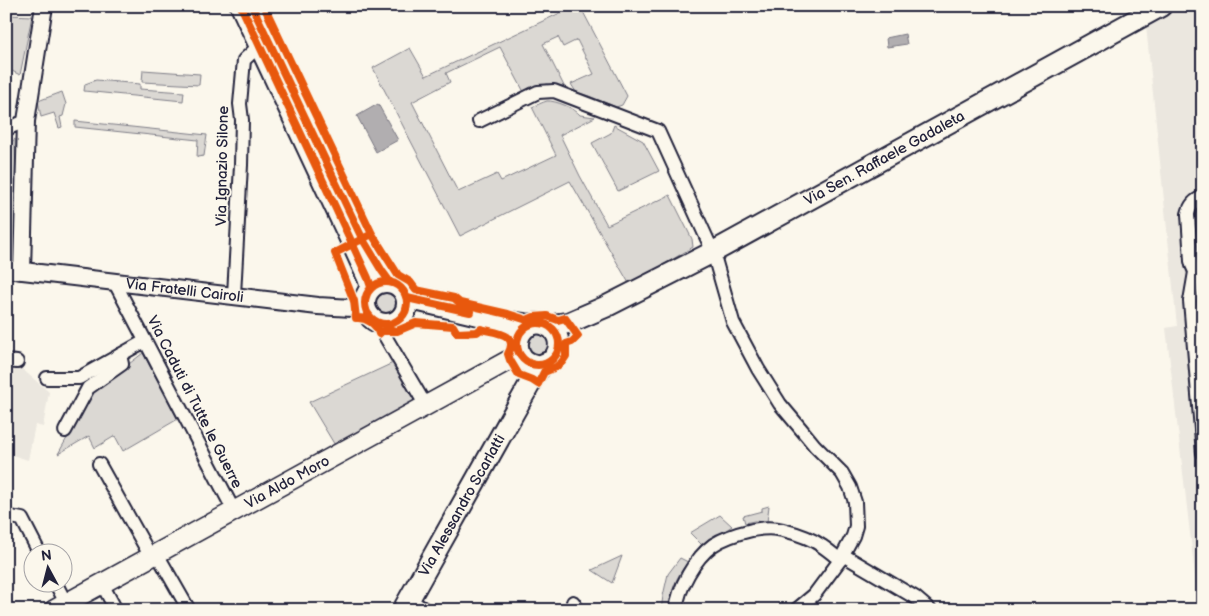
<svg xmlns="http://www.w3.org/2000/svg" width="1209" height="616" font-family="'Balsamiq Sans',sans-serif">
<rect width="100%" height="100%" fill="#fbf7ec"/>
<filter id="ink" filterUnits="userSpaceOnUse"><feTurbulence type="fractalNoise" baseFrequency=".02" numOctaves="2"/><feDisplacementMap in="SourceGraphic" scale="10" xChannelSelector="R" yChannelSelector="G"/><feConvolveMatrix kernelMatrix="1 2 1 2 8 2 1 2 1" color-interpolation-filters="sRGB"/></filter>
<g filter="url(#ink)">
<!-- built -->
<g fill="#ebe7df">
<polygon points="1183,6 1203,6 1203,610 1199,610 1166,328 1177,326 1146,26"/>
<polygon points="6,366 21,368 49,392 43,427 35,425 28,460 6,453"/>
</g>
<!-- green -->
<g fill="#dbd8d3" stroke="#7e7d87">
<path d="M575,6H580L627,96L622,105L616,107L589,96L576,92L571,84L594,74L577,40L563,47L558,37L543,44L564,86L547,84L524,92L500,47L446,73L450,82L412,102L458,192L497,174L501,181L556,155L532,107C537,105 543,102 547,101C555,100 576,109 580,115L595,117L560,135L580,176L607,225L670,195L692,239L693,247L630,285L570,181L460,236L373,68L410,48L426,76Z"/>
<polygon points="9,15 32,16 20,75 6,68 7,50 6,49"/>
<polygon points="143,70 200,74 199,85 142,82"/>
<polygon points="96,80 140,84 140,89 184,92 183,101 84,91 85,84"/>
<polygon points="62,92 66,104 63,116 60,117 62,127 59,128 54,113 41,117 38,101"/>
<polygon points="75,121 207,135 204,156 197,157 198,140 75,127"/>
<polygon points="614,125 643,141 659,171 618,191 592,143 611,133"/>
<polygon points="15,139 16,193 6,192 6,146"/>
<circle cx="385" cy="303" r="13"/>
<polygon points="538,332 549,338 549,350 538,357 527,351 527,339"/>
<polygon points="143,353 178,419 123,451 115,436 95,448 89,436 58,454 93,392"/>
<polygon points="395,362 420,400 336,447 309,402"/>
<polygon points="769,506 767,522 754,521 745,523 743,516 762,511 762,508"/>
<polygon points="720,515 732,526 703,546 690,533"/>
<polygon points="622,556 612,583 592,570"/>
<path d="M680,558L688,562C675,578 672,590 668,610H661L663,596L668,574Z"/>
</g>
<!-- water -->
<g fill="#b1aeb0" stroke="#787681">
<polygon points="905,34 907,44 887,47 886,38"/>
<polygon points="378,104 398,140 376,152 357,116"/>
</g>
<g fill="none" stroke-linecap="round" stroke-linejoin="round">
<!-- minor casing -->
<g stroke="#22223b" stroke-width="16">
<g id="minor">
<polyline points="479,121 538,92 554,91 658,131 713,252 733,322 758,369 780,404 801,429 815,446 842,473 850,487 855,502 856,526 853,536 840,560 814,595 796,610"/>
<polyline points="6,129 26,121"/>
<polyline points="1195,272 1190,301 1203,453"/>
<path d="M1200,276C1195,272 1192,268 1191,261L1188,214C1190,205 1194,200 1203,197"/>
<polyline points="114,281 234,511"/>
<polyline points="234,295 241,165 242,120 240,104 244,60 260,45"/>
<polyline points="380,324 382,331 426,406"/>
<polyline points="6,361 17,362"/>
<polyline points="47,378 79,378 145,341"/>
<polyline points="65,431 88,388 122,364 120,355"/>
<polyline points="99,464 151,557"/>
<polyline points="6,516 22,519 40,554"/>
<polyline points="157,554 189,610"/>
<polyline points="843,555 916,598 930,610"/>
<polyline points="56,584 66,603"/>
<polyline points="102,584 116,610"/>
<polyline points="408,599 426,610"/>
<polyline points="573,602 578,610"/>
<path d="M676,610C678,588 695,558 713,545C725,537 739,533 752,530C762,528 773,527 783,530C795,533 811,538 822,546C828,550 834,555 840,560"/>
</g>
</g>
<!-- tertiary casing -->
<g stroke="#22223b" stroke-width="20">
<g id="tertiary">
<path id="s1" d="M6,269L318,306L352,308L364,307"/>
<polyline points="22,271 26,121 44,6"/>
</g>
</g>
<!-- secondary casing -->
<g stroke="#22223b" stroke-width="22">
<g id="secondary">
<path id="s2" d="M54,610L520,354"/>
</g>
</g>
<!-- primary casing -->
<g stroke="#22223b" stroke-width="24">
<g id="primary">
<polyline points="241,6 352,243 368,278 371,287"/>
<polyline points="361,235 382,271 390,282"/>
<circle cx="386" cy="303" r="21"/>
<polyline points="407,298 504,321 531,325"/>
<path id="s3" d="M547,326L568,323L605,307L713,252L1161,6"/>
<path id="s4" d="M403,610L536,373C538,370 541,366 544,364C546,363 549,362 551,361C558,355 561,345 557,336C554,330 549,325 543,324C512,318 507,368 543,365"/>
</g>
</g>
<!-- minor -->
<use href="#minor" stroke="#fbf7ec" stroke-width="12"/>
<!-- tertiary -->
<use href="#tertiary" stroke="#fbf7ec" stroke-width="16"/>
<!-- secondary -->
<use href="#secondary" stroke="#fbf7ec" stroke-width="19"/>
<!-- primary -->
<use href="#primary" stroke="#fbf7ec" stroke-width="20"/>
<!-- cycleway casing -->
<g stroke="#fbf7ec" stroke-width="11">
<g id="cycleway">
<polyline points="241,6 352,243 368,278 371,287"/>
<polyline points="252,6 362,238 382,271 390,282"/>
<path d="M264,6L372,234L398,275L410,282L416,290L454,298L460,303L508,314L527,320L534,317L547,316L558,320L565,318L578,336L572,342L566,344V356L562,362L556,367L544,372L538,384L532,380L519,375L510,360L508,354C520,333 495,333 481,329L477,332L457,333L453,326L416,323L397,331H382L379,334C377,324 366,317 356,318L354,301L335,253L372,234"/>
<circle cx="386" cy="303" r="21"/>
<polyline points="407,298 470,312"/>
<circle cx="538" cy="344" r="21"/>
</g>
</g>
<!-- cycleway -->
<use href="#cycleway" stroke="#e8590c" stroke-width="8"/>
</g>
</g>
<g text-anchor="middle" stroke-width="4" stroke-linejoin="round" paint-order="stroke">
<!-- street labels -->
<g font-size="15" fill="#22223b" stroke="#fbf7ec">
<text dy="5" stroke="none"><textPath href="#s3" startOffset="378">Via Sen. Raffaele Gadaleta</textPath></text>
<text transform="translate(222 166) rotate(-89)" y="5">Via Ignazio Silone</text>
<text dy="5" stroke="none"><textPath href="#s1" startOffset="180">Via Fratelli Cairoli</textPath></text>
<text transform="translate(195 402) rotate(63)" y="5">Via Caduti di Tutte le Guerre</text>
<text dy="5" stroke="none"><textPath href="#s2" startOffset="266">Via Aldo Moro</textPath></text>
<text dy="5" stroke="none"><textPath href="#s4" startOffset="120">Via Alessandro Scarlatti</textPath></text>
</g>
</g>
<!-- margin -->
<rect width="1209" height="616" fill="none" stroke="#fbf7ec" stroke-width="25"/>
<rect x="12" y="12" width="1184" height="591" fill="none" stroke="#22223b" stroke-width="2" filter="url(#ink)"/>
<!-- north arrow -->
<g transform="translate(48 568) rotate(353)"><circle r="24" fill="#fbf7ec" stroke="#a4a2a5"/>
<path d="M0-4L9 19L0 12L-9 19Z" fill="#22223b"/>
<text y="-8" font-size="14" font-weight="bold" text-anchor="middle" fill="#22223b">N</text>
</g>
</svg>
